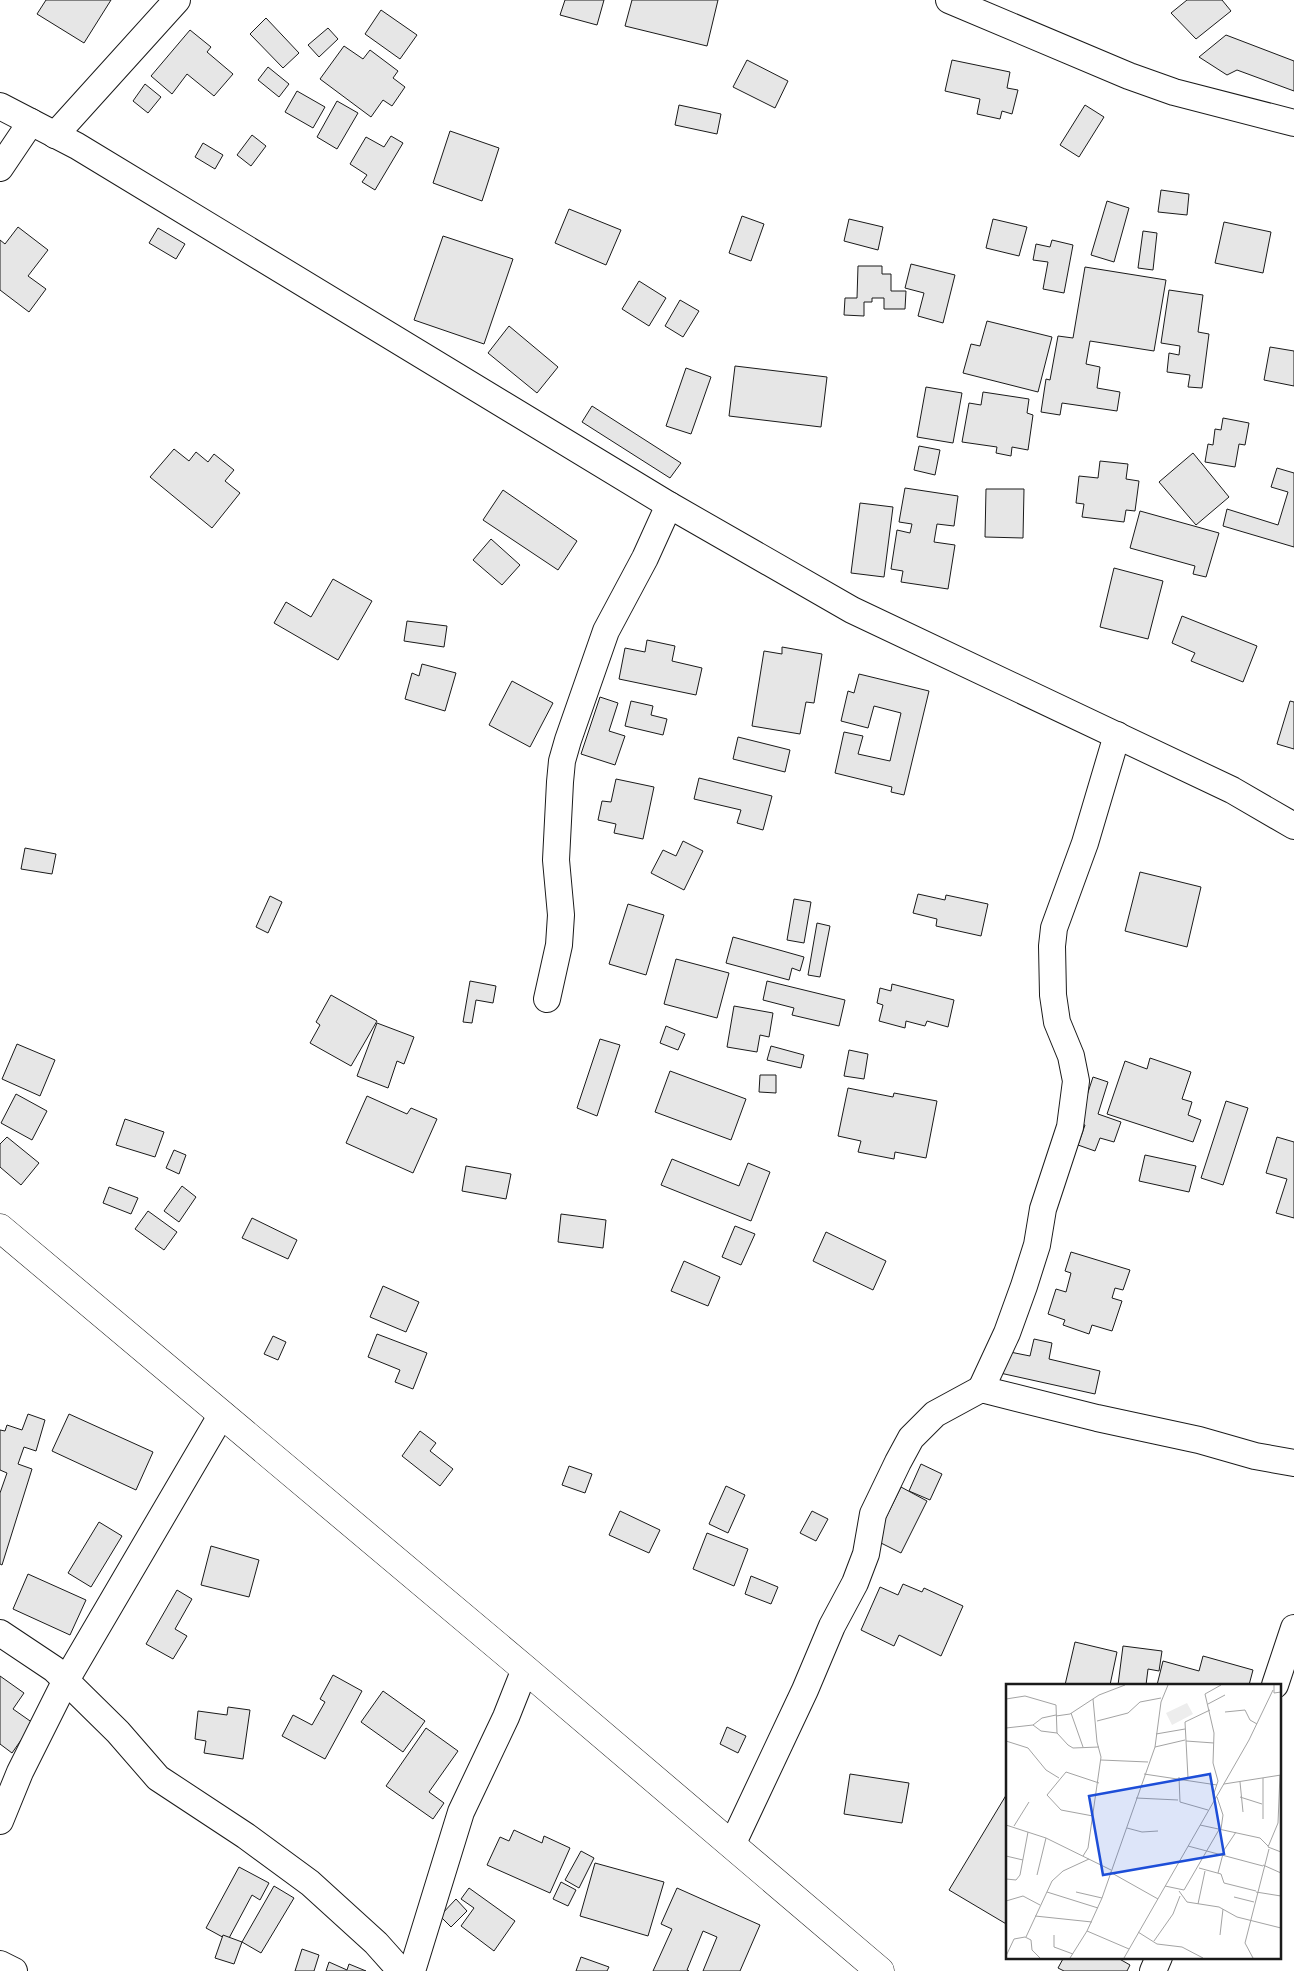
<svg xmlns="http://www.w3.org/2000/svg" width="1294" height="1971" font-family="'Open Sans',sans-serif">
<rect width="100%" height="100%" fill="#fff"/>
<!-- building -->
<g fill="#e6e6e6" stroke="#1a1a1a">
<polygon points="46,0 111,0 84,43 37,14"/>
<polygon points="565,0 604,0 597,25 560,15"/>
<polygon points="632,0 718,0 707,46 625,26"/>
<polygon points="1187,0 1222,0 1231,11 1196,39 1171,13"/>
<polygon points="381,10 417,35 400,59 365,34"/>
<polygon points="266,18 299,53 283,68 250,34"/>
<polygon points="328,28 338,39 319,57 308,45"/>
<polygon points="190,30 211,47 207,52 233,74 214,96 187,74 172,94 151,76"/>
<polygon points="1226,35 1294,61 1294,91 1237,70 1227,75 1199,57"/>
<polygon points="344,46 363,59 370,50 398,71 393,78 405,87 392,106 383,100 371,117 320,79"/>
<polygon points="747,60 788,81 775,108 733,87"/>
<polygon points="952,60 1010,72 1007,88 1018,90 1012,114 1002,111 1000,119 977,114 980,99 945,91"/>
<polygon points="268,67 289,84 279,97 258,80"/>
<polygon points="145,84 161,97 148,113 133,101"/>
<polygon points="297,91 325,107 313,128 285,112"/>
<polygon points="337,101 358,113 337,149 317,137"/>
<polygon points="679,105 721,114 717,134 675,125"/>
<polygon points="1085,105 1104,117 1079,157 1060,145"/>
<polygon points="450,131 499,148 482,201 433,183"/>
<polygon points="252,135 266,146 251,166 237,155"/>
<polygon points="391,136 403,143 375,190 362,182 367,175 350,164 366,137 384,147"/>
<polygon points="203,143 223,155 215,169 195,157"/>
<polygon points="1161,190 1189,194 1187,215 1158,212"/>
<polygon points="1107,201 1129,208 1114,262 1091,255"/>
<polygon points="569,209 621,230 606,265 555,243"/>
<polygon points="742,216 764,224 751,261 729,253"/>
<polygon points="849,219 883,227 878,250 844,241"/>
<polygon points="993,219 1027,227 1019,256 986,248"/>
<polygon points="1224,222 1271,232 1263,273 1215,263"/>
<polygon points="18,227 48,250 28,276 46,289 29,312 0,290 0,240 5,244"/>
<polygon points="158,228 185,244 176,259 149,243"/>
<polygon points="1143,231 1157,233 1153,270 1138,268"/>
<polygon points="443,236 513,259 484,344 414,320"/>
<polygon points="1052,240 1073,245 1064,293 1043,289 1048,262 1033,260 1036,244 1050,247"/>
<polygon points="911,264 955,275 943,323 918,316 924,293 905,288"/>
<polygon points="858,266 882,266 882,274 891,274 891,291 906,291 905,309 884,309 884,298 872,298 872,302 864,302 864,316 844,315 845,298 857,298"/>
<polygon points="1085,267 1166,280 1154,351 1090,341 1086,364 1100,367 1097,388 1120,392 1117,411 1062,403 1060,415 1041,412 1046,379 1050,380 1058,336 1073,338"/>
<polygon points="639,281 666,298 649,326 622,309"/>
<polygon points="1169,290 1203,295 1198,332 1209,334 1202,388 1188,387 1190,375 1167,372 1169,353 1179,355 1180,346 1161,343"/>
<polygon points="680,300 699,311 683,337 665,326"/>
<polygon points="987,321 1052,337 1038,392 963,373 971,344 980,346"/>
<polygon points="509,326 558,367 537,393 488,353"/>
<polygon points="1270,347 1294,351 1294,386 1264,380"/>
<polygon points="735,366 827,377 821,427 729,416"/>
<polygon points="686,368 711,377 691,434 666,426"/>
<polygon points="926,387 962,393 953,443 917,437"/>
<polygon points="983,392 1029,399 1027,413 1033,415 1028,450 1012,447 1011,456 996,453 997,447 962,442 969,403 981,405"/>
<polygon points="592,406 681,463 670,478 582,422"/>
<polygon points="1223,418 1249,423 1245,445 1239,444 1235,467 1205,462 1208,444 1213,445 1215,429 1221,430"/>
<polygon points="919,446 940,450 935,475 914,470"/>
<polygon points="174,449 189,461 196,452 208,462 214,454 234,470 225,481 240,493 212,528 150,477"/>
<polygon points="1193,453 1229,497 1196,525 1159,482"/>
<polygon points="1100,461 1128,464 1126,479 1139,481 1135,511 1126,510 1124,522 1082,517 1084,504 1076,503 1079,476 1098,478"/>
<polygon points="1277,468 1294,473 1294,547 1223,526 1227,509 1278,525 1288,492 1271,487"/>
<polygon points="905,488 958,496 954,526 937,524 934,542 955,545 948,589 901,582 903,571 891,569 897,530 910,533 912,524 899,522"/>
<polygon points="986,489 1024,489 1023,538 985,537"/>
<polygon points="503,490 577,541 558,570 483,520"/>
<polygon points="860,503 893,507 884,577 851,573"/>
<polygon points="1140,511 1219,533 1206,577 1193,574 1195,566 1130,548"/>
<polygon points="491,539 520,565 502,585 473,560"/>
<polygon points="1114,568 1163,581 1148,639 1100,627"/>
<polygon points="333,579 372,601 338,660 274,623 286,602 311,617"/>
<polygon points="1182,616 1257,646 1243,682 1191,661 1195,653 1172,643"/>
<polygon points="407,621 447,626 444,647 404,641"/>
<polygon points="647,640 675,646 672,661 702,668 696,695 619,679 625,648 645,652"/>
<polygon points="782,647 822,654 814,703 806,702 800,734 752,726 764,651 782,654"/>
<polygon points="422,664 456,673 445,711 405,699 412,673 419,676"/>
<polygon points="859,674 929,691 904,795 891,792 892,787 835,773 844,732 863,736 858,754 890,761 901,713 874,706 868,728 841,721 848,691 854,693"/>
<polygon points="512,681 553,703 530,747 489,725"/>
<polygon points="600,697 618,703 609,731 625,736 615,765 581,754"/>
<polygon points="631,701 653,706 651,715 667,719 663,735 625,726"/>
<polygon points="1290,701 1294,702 1294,749 1277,744"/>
<polygon points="738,737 790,750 785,772 733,759"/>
<polygon points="699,778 772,796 763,830 737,823 741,810 694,799"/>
<polygon points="616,779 654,787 643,839 614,833 616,824 598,820 602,801 611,802"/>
<polygon points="683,841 703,851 684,890 651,873 663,850 676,856"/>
<polygon points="25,848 56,854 52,874 21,869"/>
<polygon points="1140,872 1201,887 1187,947 1125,931"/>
<polygon points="918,894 945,900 946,895 988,904 981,936 936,926 937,919 913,913"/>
<polygon points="270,896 282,902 268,933 256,927"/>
<polygon points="794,899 811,902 804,943 787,940"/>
<polygon points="628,904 664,915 646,975 609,964"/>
<polygon points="817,923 830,926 820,977 808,975"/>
<polygon points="733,937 804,957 800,971 792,968 789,980 726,963"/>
<polygon points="676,959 729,973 717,1018 664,1004"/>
<polygon points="470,981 496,986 493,1003 476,1000 472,1023 463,1022"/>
<polygon points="767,981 845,1000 839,1026 792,1015 794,1008 763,1000"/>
<polygon points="892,984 954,1000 948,1027 927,1021 925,1026 906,1021 905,1028 879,1021 883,1005 877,1003 880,988 891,991"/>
<polygon points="331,995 377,1021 351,1066 310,1043 320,1025 316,1022"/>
<polygon points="734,1006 773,1013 769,1037 760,1035 757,1052 727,1047"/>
<polygon points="377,1023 414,1037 404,1064 397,1061 388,1088 357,1076"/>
<polygon points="666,1026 685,1034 678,1050 660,1043"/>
<polygon points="600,1039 620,1045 597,1116 577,1108"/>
<polygon points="17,1044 55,1060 40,1096 2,1079"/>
<polygon points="771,1046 804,1055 801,1068 767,1060"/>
<polygon points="849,1050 868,1054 864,1079 844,1076"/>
<polygon points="1150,1058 1191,1072 1182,1099 1192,1102 1188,1115 1201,1120 1193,1142 1107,1114 1125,1061 1147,1069"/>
<polygon points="670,1071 746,1099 731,1140 655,1112"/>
<polygon points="760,1075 776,1075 776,1093 759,1092"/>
<polygon points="1093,1077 1108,1082 1098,1114 1121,1122 1114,1142 1100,1138 1095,1151 1078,1145 1085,1125 1078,1123"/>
<polygon points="848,1088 893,1097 894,1093 937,1101 926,1158 895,1152 894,1159 858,1152 861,1141 838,1136"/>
<polygon points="16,1094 47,1111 32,1140 1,1123"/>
<polygon points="367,1096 407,1114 411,1108 437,1119 413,1173 346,1143"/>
<polygon points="1226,1101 1248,1108 1223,1185 1201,1178"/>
<polygon points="125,1119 164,1132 155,1157 116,1145"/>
<polygon points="7,1137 39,1163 21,1185 0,1167 0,1144"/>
<polygon points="1277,1137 1294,1142 1294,1218 1276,1213 1287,1179 1266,1173"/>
<polygon points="174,1150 186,1155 179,1174 166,1168"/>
<polygon points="1145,1155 1196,1166 1189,1192 1139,1181"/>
<polygon points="672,1159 739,1186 748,1163 770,1172 751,1221 661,1185"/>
<polygon points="466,1166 511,1174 506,1199 462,1191"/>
<polygon points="182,1186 196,1197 179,1222 164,1211"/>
<polygon points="109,1187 138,1198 131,1214 103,1203"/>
<polygon points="148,1211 177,1232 164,1250 135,1229"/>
<polygon points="561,1214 606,1220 603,1248 558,1242"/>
<polygon points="252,1218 297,1240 288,1259 242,1238"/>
<polygon points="735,1226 755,1234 741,1265 722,1257"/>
<polygon points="826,1232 886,1261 873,1290 813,1261"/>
<polygon points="1071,1252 1130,1270 1123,1290 1115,1288 1112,1298 1122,1301 1112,1331 1092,1325 1089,1334 1063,1325 1065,1320 1048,1314 1056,1289 1066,1292 1071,1273 1065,1271"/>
<polygon points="684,1261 720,1277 708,1306 671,1291"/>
<polygon points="383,1286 419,1302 406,1332 370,1317"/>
<polygon points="377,1334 427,1353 413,1389 395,1382 400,1370 368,1357"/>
<polygon points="273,1336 286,1342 278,1360 264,1354"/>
<polygon points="1034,1339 1052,1343 1049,1359 1100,1371 1095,1394 1000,1373 1005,1351 1030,1356"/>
<polygon points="28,1414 45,1420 36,1451 24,1447 18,1464 32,1469 2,1565 0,1564 0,1493 7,1473 0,1470 0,1430 5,1431 7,1425 22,1430"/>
<polygon points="69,1414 153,1452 136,1490 52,1451"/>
<polygon points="420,1431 436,1443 430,1451 453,1469 440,1486 402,1456"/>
<polygon points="921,1464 942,1474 930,1500 909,1491"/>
<polygon points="569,1466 592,1474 585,1493 562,1485"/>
<polygon points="726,1486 745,1495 728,1533 709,1524"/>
<polygon points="901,1487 927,1501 901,1553 875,1540"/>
<polygon points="620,1511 660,1530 649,1553 609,1535"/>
<polygon points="812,1511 828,1519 816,1541 800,1533"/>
<polygon points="99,1522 122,1536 91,1587 68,1573"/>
<polygon points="707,1533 748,1549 734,1586 693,1569"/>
<polygon points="211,1546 259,1560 249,1597 201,1585"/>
<polygon points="28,1574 86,1600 70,1635 13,1609"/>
<polygon points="751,1576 778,1587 771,1604 745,1594"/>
<polygon points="903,1584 922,1592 924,1588 963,1606 941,1656 899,1635 894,1646 861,1630 880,1587 898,1595"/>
<polygon points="177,1590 192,1599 175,1629 187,1636 173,1659 146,1644"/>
<polygon points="1075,1642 1117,1652 1110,1685 1065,1685"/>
<polygon points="1123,1646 1162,1651 1159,1671 1148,1669 1146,1685 1118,1685"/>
<polygon points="1203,1656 1253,1670 1249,1685 1157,1685 1163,1661 1199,1671"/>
<polygon points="333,1675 362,1691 325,1759 282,1736 293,1715 312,1725 325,1702 320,1699"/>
<polygon points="0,1676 24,1693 13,1709 33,1723 12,1753 0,1744"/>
<polygon points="383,1691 425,1721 403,1752 361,1722"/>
<polygon points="228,1707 250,1710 243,1759 204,1753 206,1741 195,1739 198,1711 227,1715"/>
<polygon points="727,1727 746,1736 738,1753 720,1744"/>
<polygon points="426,1728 458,1751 429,1792 444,1803 433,1819 386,1786"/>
<polygon points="850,1774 909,1783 902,1823 844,1814"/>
<polygon points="1008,1792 1008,1925 949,1890"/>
<polygon points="514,1830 542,1843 544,1836 570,1848 550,1893 487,1865 500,1837 509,1841"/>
<polygon points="581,1851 594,1858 579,1888 565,1880"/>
<polygon points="595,1863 664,1882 648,1936 580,1916"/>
<polygon points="239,1867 269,1883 260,1900 252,1895 228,1940 206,1928"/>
<polygon points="561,1882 576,1890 568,1906 553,1899"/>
<polygon points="274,1886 294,1898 261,1953 242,1942"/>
<polygon points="469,1888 515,1921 494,1951 461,1926 474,1908 461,1899"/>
<polygon points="677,1888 760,1925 740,1971 703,1971 717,1937 703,1931 687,1970 689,1971 653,1971 672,1929 661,1924"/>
<polygon points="456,1899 467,1911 451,1927 440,1916"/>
<polygon points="223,1935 242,1942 234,1964 215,1958"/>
<polygon points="302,1949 319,1955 314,1971 295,1971"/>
<polygon points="581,1957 609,1967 607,1971 576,1971"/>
<polygon points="1064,1957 1116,1957 1130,1965 1127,1971 1064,1971 1058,1968"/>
<polygon points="329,1962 347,1970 349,1964 366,1971 326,1971"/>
</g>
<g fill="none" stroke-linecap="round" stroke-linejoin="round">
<!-- street casing -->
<g stroke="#1a1a1a" stroke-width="28">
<g id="street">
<polyline points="949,0 1129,76 1174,92 1294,123"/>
<polyline points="0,106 77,146 669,505 852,610 1232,790 1294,826"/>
<polyline points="55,135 177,0"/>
<polyline points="0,168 31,122"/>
<polyline points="547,999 559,945 561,915 556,860 560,782 562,761 568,740 606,631 645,558 669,505"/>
<polyline points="981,1389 1007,1333 1024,1286 1037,1245 1043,1209 1070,1127 1076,1081 1071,1056 1057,1022 1053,995 1052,946 1054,928 1085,843 1117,735"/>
<polyline points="0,1633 54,1669 118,1732 158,1778 246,1836 310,1883 376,1943 401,1971"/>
<polyline points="1275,1685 1294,1628"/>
<polyline points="0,1821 20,1772 65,1682 222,1414"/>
<polyline points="732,1845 805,1690 832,1626 855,1583 866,1554 873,1514 898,1462 911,1438 935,1414 981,1389 1097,1418 1199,1440 1255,1456 1294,1463"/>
<polyline points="0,1964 14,1971"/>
<polyline points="412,1971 461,1812 506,1717 525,1669"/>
<polyline points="1153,1971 1159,1957"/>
</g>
</g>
<!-- secondary casing -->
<g stroke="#1a1a1a" stroke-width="29">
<polyline id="secondary" points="0,1228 525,1669 880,1971"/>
</g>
<!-- street -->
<use href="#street" stroke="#fff" stroke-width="26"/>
<!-- secondary -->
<use href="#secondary" stroke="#fff" stroke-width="28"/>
</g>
<!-- overview -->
<g transform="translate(1006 1684)">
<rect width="275" height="275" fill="#fff"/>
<path d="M181,19L187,30L166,41L160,29Z" fill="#ededed"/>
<path fill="none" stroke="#a3a3a3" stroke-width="1" d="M268,1V9L275,8M0,15L19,12L50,21L51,49L62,61L67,64L93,63M202,20L219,11M219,28L239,26L244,36L251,40M65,29L77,63M50,32L64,30L93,11L119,1M91,37L122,29L134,18L155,14M27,41L36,34L50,31M0,44L27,41L35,47L51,49M150,50L179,45M0,57L22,64L40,86L53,94M180,57L208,59M149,63L179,56M95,76L142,78M138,90L211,101M274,91L272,139L262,163L275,168M173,93L174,118L202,126M182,94L179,38L204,26M257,94V135M234,98L237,128M218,100L275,91M211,113L217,131L215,145M234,113L256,120M130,114L172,116M209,114L208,109L212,97L207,79L208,49L199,10L215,1M87,132L55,126L41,111L60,88L93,99M0,141L40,154L105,186M194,141L254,154L262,162M8,142L23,118M121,144L136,148L152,147M182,162L257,182M0,172L17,176M77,172L82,164L95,73L91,58L87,15M257,181L275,189M193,184L215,190L218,199L250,207M104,188L152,215M212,189L218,166L230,148M31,191L40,154M0,195L10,196L14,191L22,148M159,202L178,206L214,144M173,207L181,218L213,223L231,233L275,244M41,208L92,224M70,208L96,214M250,208L275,212M228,213L248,218M0,217L17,212L34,221M192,220L199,187M29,232L86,238M81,247L123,265M132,248L151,260L176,263L197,274M48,251V263L67,270M214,251L217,225M20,253L46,197L57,187L83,175M148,257L167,230L174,212M0,272L8,255L19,253L25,256L26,266L34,274M64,274L81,247L96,214L149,63L155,18L162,1M118,274L243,56L267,6M247,274L239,259L263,165"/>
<path fill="#1d4ed8" fill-opacity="0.15" stroke="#1d4ed8" stroke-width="2.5" d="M204,90L218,170L97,191L83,112Z"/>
<rect width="275" height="275" fill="none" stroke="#1a1a1a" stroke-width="2.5"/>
</g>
</svg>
